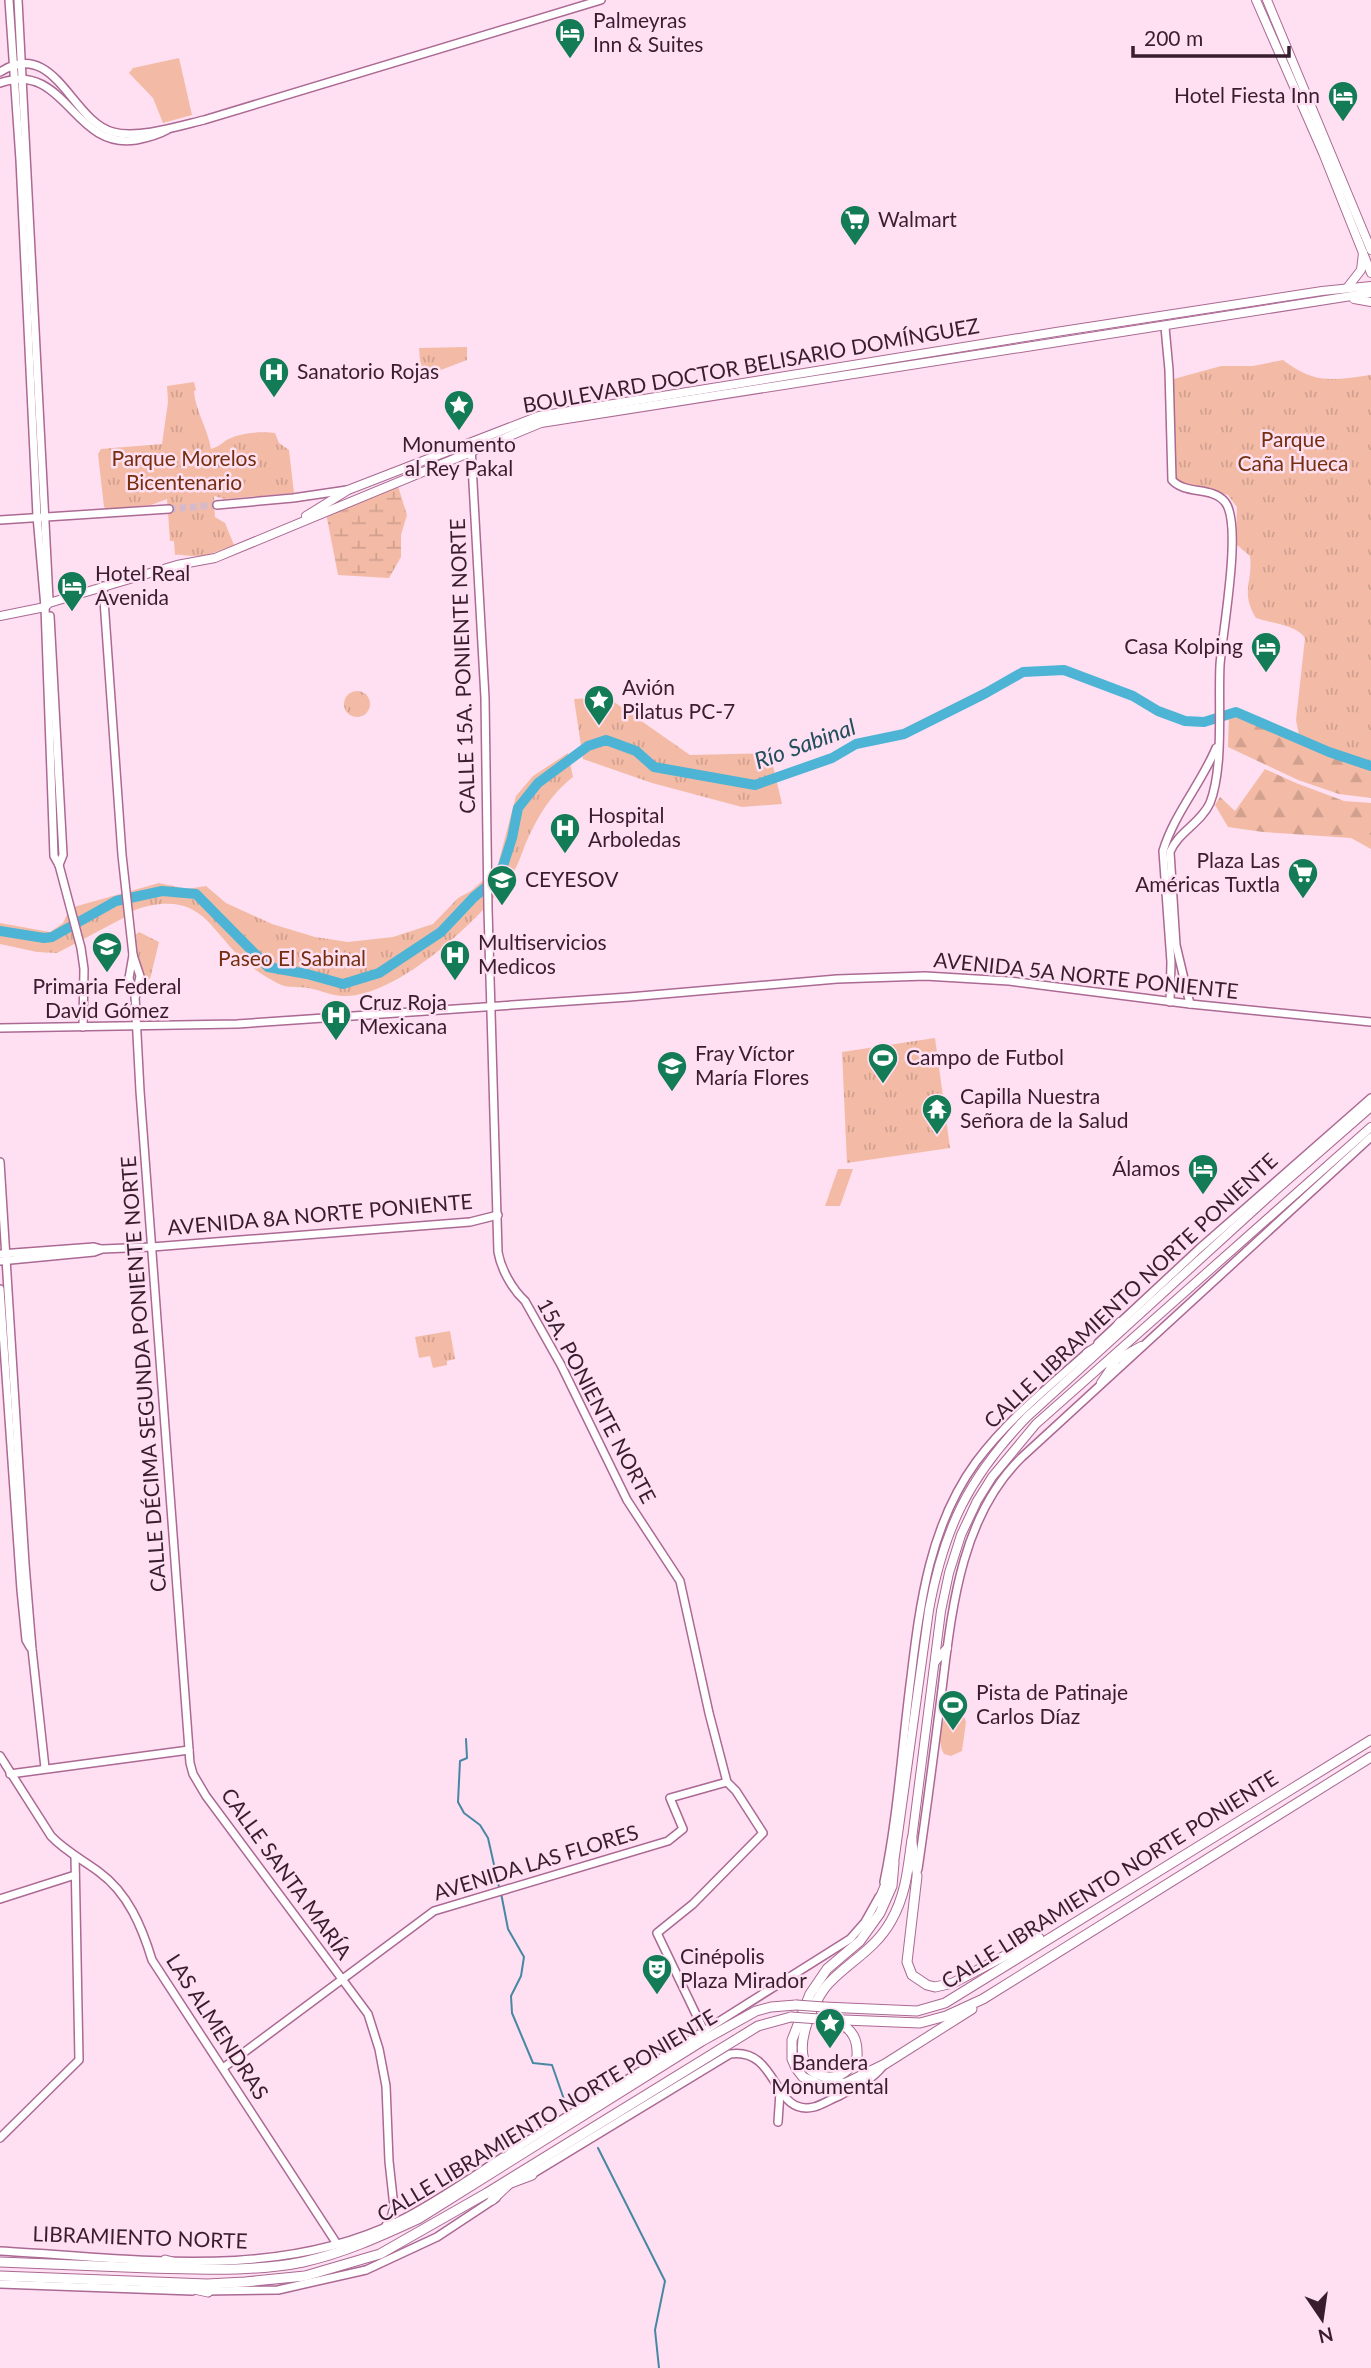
<svg xmlns="http://www.w3.org/2000/svg" width="1371" height="2368" font-family="Lato,sans-serif">
<defs>
<pattern id="forest-firs" width="22" height="20" patternUnits="userSpaceOnUse" patternTransform="scale(1.75)"><rect width="22" height="20" fill="#f3bba6"/><path d="M5 1l3.5 6h-7zM16 11l3.5 6h-7z" fill="#d1a08f"/></pattern>
<pattern id="wetland-marsh" width="20" height="14" patternUnits="userSpaceOnUse" patternTransform="scale(1.75)"><rect width="20" height="14" fill="#f3bba6"/><path d="M1 5h8M5 5V1M11 12h8M15 12V8" fill="none" stroke="#d1a08f"/></pattern>
<pattern id="park-tufts" width="24" height="20" patternUnits="userSpaceOnUse" patternTransform="scale(1.75)"><rect width="24" height="20" fill="#f3bba6"/><path d="M3 7l-1-3M5 7V3M7 7l1-3M15 17l-1-3M17 17v-4M19 17l1-3" fill="none" stroke="#d1a08f"/></pattern>
</defs>
<rect width="100%" height="100%" fill="#fee0f2"/>
<!-- grass -->
<g fill="#f3bba6">
<polygon points="179,58 192,115 163,123 153,98 129,73 133,68"/>
<path d="M954,1711L964,1716L966,1722L962,1751L951,1756L944,1754C937,1743 940,1721 949,1712Z"/>
</g>
<!-- forest -->
<g fill="url(#forest-firs)">
<polygon points="1236,712 1329,752 1371,766 1371,798 1339,794 1298,780 1228,747 1229,714"/>
<polygon points="1265,769 1296,783 1344,801 1371,803 1371,849 1351,838 1263,832 1228,827 1215,805 1220,797 1235,811"/>
</g>
<!-- wetland -->
<polygon fill="url(#wetland-marsh)" points="397,483 407,515 401,535 401,557 389,578 338,575 326,513"/>
<!-- park -->
<g fill="url(#park-tufts)">
<polygon points="467,347 467,360 425,376 420,361 419,348"/>
<path d="M1283,360C1316,385 1333,380 1371,375V766L1300,740L1296,720L1305,638C1297,625 1271,623 1256,618C1240,592 1253,583 1250,556L1236,544L1237,507L1228,495L1178,485L1173,474L1170,380L1221,366H1253Z"/>
<path d="M194,382L196,390L194,391C195,410 208,429 211,449C217,447 220,445 225,441C238,433 261,431 275,433L279,443L289,450L294,493L225,499L214,496L215,517L225,523L234,545C221,550 207,557 193,556C186,556 182,554 175,555L174,541H170L167,499L151,505L107,509L104,507L98,454L101,449L162,444L168,402L167,386Z"/>
<circle cx="357" cy="704" r="13"/>
<polygon points="607,697 690,755 770,753 782,804 742,807 652,783 583,759 574,699"/>
<path d="M568,753L573,777C549,796 537,818 525,845C521,855 518,866 512,874C484,917 398,997 344,996C331,996 321,990 308,988C298,986 287,989 277,983C264,976 248,966 238,955C210,927 200,897 153,905C144,907 135,908 129,915L57,953L37,952L0,944V923L50,932L63,923L70,908L159,883L187,889L206,886L226,903L272,924L315,937L348,942L393,937L433,924L458,898L471,891L497,868L516,796L533,776Z"/>
<polygon points="139,932 159,942 150,979 142,978 135,956 134,936"/>
<polygon points="935,1038 950,1148 847,1163 842,1052"/>
<polygon points="838,1169 853,1169 840,1206 825,1206"/>
<polygon points="450,1331 455,1359 447,1361 447,1365 433,1368 430,1356 419,1358 415,1337"/>
</g>
<g fill="none" stroke-linecap="round" stroke-linejoin="round">
<!-- stream -->
<g stroke="#4787a3" stroke-width="2">
<polyline points="466,1739 467,1758 460,1761 458,1802 464,1813 480,1825 488,1838 499,1887"/>
<polyline points="501,1893 508,1929 524,1957 521,1976 511,1996 512,2013 533,2063 552,2065 566,2105"/>
<polyline points="598,2148 665,2281 655,2330 659,2368"/>
</g>
<!-- river -->
<polyline stroke="#4db4d5" stroke-width="10" points="0,931 44,938 52,937 116,901 162,891 196,894 268,967 307,974 343,984 379,973 441,932 474,897 490,884 503,866 512,838 518,808 538,783 588,746 606,740 636,751 654,767 755,785 832,758 856,744 904,734 986,693 1023,672 1064,670 1133,696 1158,711 1185,721 1204,722 1236,712 1329,752 1371,766"/>
<!-- secondary-tunnel -->
<polyline stroke="#d6b9cb" stroke-width="7" stroke-dasharray="7 3.5" stroke-linecap="butt" points="169,509 217,505"/>
<!-- secondary casing -->
<g stroke="#ab6993" stroke-width="10">
<g id="secondary">
<polyline points="9,0 20,160 37,516 45,607 54,856 59,865 81,948 84,969 83,1027"/>
<polyline points="18,0 49,600"/>
<path d="M0,72C55,37 71,121 113,132C138,139 179,126 204,120L601,0"/>
<path d="M0,83C66,60 72,150 136,140C147,138 158,135 167,130"/>
<path d="M1165,327L1169,370L1172,480C1185,495 1212,486 1225,502C1243,524 1222,634 1220,665C1218,705 1224,767 1210,803C1201,823 1178,832 1170,852L1176,945L1190,1004"/>
<path d="M471,447L485,698L488,909L498,1252C501,1269 512,1289 525,1301L561,1365L627,1500L680,1581L709,1713L727,1782L736,1791L763,1833L693,1904L657,1933L704,2031"/>
<polyline points="217,505 293,498 347,490"/>
<polyline points="0,520 169,509"/>
<polyline points="103,586 122,855 133,955 140,976 136,995"/>
<polyline points="50,616 63,855 59,865"/>
<polyline points="133,955 129,978 135,996 140,1091 190,1763 193,1774 206,1796 368,2014 379,2049 386,2086 389,2161 394,2207 391,2218 385,2227"/>
<path d="M1170,1002L1171,962L1163,851C1174,814 1201,784 1216,748"/>
<polyline points="0,1028 237,1024 629,997 837,979 925,976 1009,981 1190,1004 1371,1022"/>
<polyline points="0,1162 25,1564 32,1649 45,1768"/>
<polyline points="0,1254 94,1247 101,1249"/>
<polyline points="0,1261 94,1252 102,1249 152,1247 470,1222 498,1215"/>
<polyline points="0,1289 21,1590 26,1640 30,1647"/>
<polyline points="1098,1343 1200,1248 1371,1098"/>
<path d="M0,1756L51,1836C65,1851 83,1860 99,1872C128,1893 142,1927 152,1960L337,2244"/>
<polyline points="10,1774 189,1750"/>
<path d="M918,1869C926,1814 933,1760 940,1705C951,1620 957,1520 1022,1457L1371,1137"/>
<path d="M884,1882C898,1815 902,1745 911,1677C920,1602 930,1525 976,1462C1008,1419 1050,1386 1089,1351"/>
<polyline points="0,1899 75,1875"/>
<polyline points="223,2068 434,1911 668,1841 683,1829 670,1798 727,1782"/>
<polyline points="620,2084 850,1939 865,1922 879,1897"/>
<polyline points="778,2122 780,2092"/>
<polyline points="0,2138 79,2060 75,1856"/>
<polyline points="513,2150 603,2094"/>
<path d="M529,2176L730,2054C779,2047 772,2117 814,2107C822,2105 831,2099 839,2096C856,2087 871,2081 883,2066"/>
<path d="M0,2251C132,2258 275,2282 399,2221C435,2203 469,2179 503,2157"/>
<polyline points="0,2284 192,2291"/>
<polyline points="204,2291 278,2290 366,2270 437,2237 496,2198"/>
</g>
</g>
<!-- primary casing -->
<g stroke="#ab6993" stroke-width="10">
<g id="primary">
<polyline points="1256,0 1323,153 1371,273"/>
<polyline points="1267,0 1371,250"/>
<polyline points="1347,288 1361,270 1363,253"/>
<polyline points="1354,299 1371,302"/>
<polyline points="306,516 348,490 539,416 1056,332 1322,291 1371,286"/>
<polyline points="0,616 45,607 49,603 177,565 215,558 541,423 1371,293"/>
<polyline points="1109,1336 1120,1322"/>
<polyline points="1087,1353 1115,1334"/>
<polyline points="1109,1364 1141,1346"/>
<polyline points="1101,1383 1115,1362"/>
<polyline points="935,1662 947,1648"/>
<polyline points="917,1876 912,1839 941,1611 949,1573 961,1535 977,1501 992,1477 1036,1424 1371,1127"/>
<path d="M878,1902L894,1863L929,1610C944,1528 969,1477 1027,1417L1276,1190L1371,1107"/>
</g>
</g>
<!-- highway casing -->
<g stroke="#ab6993" stroke-width="11">
<g id="highway">
<polyline points="894,1863 892,1886 880,1913 860,1941 827,1969 810,1994 792,2040 792,2059 796,2068 803,2077 822,2086 846,2083 885,2064 972,2009"/>
<polyline points="917,1876 907,1962 912,1975 927,1985 935,1987 953,1983 1039,1938"/>
<polyline points="824,2007 917,2011 945,2003 1371,1740"/>
<polyline points="819,2019 920,2023 946,2016 983,1999 1371,1757"/>
<path d="M837,2022C853,2029 858,2040 857,2057C851,2067 845,2075 833,2077C822,2078 811,2073 806,2064C794,2043 815,1996 831,1981C852,1960 876,1948 891,1921C906,1895 908,1868 912,1839"/>
<polyline points="602,2098 623,2082"/>
<polyline points="500,2163 517,2148"/>
<polyline points="508,2184 532,2175"/>
<polyline points="492,2200 509,2184"/>
<polyline points="165,2260 185,2265"/>
<path d="M0,2262C50,2264 99,2266 149,2268C200,2269 254,2272 303,2262C344,2253 381,2236 418,2219L702,2041L756,2011L771,2007L796,2005"/>
<polyline points="0,2276 207,2284 245,2282 305,2276 380,2254 487,2193 758,2026 791,2017"/>
<polyline points="185,2287 208,2292"/>
</g>
</g>
<!-- secondary -->
<use href="#secondary" stroke="#fff" stroke-width="7"/>
<!-- primary -->
<use href="#primary" stroke="#fff" stroke-width="8"/>
<!-- highway -->
<use href="#highway" stroke="#fff" stroke-width="9"/>
<!-- highway-bridge casing -->
<g stroke="#ab6993" stroke-width="11" stroke-linecap="butt">
<g id="highway-bridge">
<polyline points="796,2005 824,2007"/>
<polyline points="791,2017 819,2019"/>
</g>
</g>
<!-- highway-bridge -->
<use href="#highway-bridge" stroke="#fff" stroke-width="9"/>
</g>
<!-- icons -->
<defs>
<g id="hotel-pin" transform="scale(1.575)"><path d="M0 17L-7.5 6A9.5 9.5 0 1 1 7.5 6Z" fill="#137b55" stroke="#fee0f2"/><path d="M-6-4.5h1.5V1H6V5H4.5V3h-9V5H-6ZM-4 0a1.8 1.8 0 1 1 3.6 0ZM.5 0V-2.5h3Q6-2.5 6 0Z" fill="#fff"/></g>
<g id="supermarket-pin" transform="scale(1.575)"><path d="M0 17L-7.5 6A9.5 9.5 0 1 1 7.5 6Z" fill="#137b55" stroke="#fee0f2"/><path d="M-6-5.5h2.5l.6 2H6L4.5 2H-2.5L-4.4-4H-6ZM-1.5 3.2a1.3 1.3 0 1 0 .1 0ZM3 3.2a1.3 1.3 0 1 0 .1 0Z" fill="#fff"/></g>
<g id="hospital-pin" transform="scale(1.575)"><path d="M0 17L-7.5 6A9.5 9.5 0 1 1 7.5 6Z" fill="#137b55" stroke="#fee0f2"/><path d="M-5-5h3v3.5h4V-5h3V5h-3V1.5h-4V5h-3Z" fill="#fff"/></g>
<g id="sight-pin" transform="scale(1.575)"><path d="M0 17L-7.5 6A9.5 9.5 0 1 1 7.5 6Z" fill="#137b55" stroke="#fee0f2"/><path d="M0-6L1.8-2.2L6-1.7L2.9 1.2L3.7 5.4L0 3.3L-3.7 5.4L-2.9 1.2L-6-1.7L-1.8-2.2Z" fill="#fff"/></g>
<g id="school-pin" transform="scale(1.575)"><path d="M0 17L-7.5 6A9.5 9.5 0 1 1 7.5 6Z" fill="#137b55" stroke="#fee0f2"/><path d="M0-5L7-2L0 1L-7-2ZM-4 1L0 2.5L4 1V4Q0 6-4 4Z" fill="#fff"/></g>
<g id="stadium-pin" transform="scale(1.575)"><path d="M0 17L-7.5 6A9.5 9.5 0 1 1 7.5 6Z" fill="#137b55" stroke="#fee0f2"/><path d="M0-5a6.5 5 0 1 0 0 10a6.5 5 0 1 0 0-10ZM-3.5-1.8h7v3.6h-7Z" fill="#fff"/></g>
<g id="temple-pin" transform="scale(1.575)"><path d="M0 17L-7.5 6A9.5 9.5 0 1 1 7.5 6Z" fill="#137b55" stroke="#fee0f2"/><path d="M0-6L5-2H3V0L6.5 2.5H4V6H1.5V3h-3V6H-4V2.5H-6.5L-3 0V-2H-5Z" fill="#fff"/></g>
<g id="theatre-pin" transform="scale(1.575)"><path d="M0 17L-7.5 6A9.5 9.5 0 1 1 7.5 6Z" fill="#137b55" stroke="#fee0f2"/><path d="M-5-5.5Q0-4 5-5.5V0Q5 5 0 6Q-5 5-5 0ZM-3.3-2.5H-1v1.5H-3.3ZM1-2.5H3.3v1.5H1ZM-2.8 1Q0 5.5 2.8 1Z" fill="#fff"/></g>
</defs>
<g fill-rule="evenodd">
<use href="#hotel-pin" x="570" y="33"/>
<use href="#hotel-pin" x="1343" y="96"/>
<use href="#supermarket-pin" x="855" y="220"/>
<use href="#hospital-pin" x="274" y="372"/>
<use href="#sight-pin" x="459" y="405"/>
<use href="#hotel-pin" x="72" y="586"/>
<use href="#hotel-pin" x="1266" y="647"/>
<use href="#sight-pin" x="599" y="700"/>
<use href="#hospital-pin" x="565" y="828"/>
<use href="#supermarket-pin" x="1303" y="873"/>
<use href="#school-pin" x="502" y="880"/>
<use href="#school-pin" x="107" y="947"/>
<use href="#hospital-pin" x="455" y="955"/>
<use href="#hospital-pin" x="336" y="1015"/>
<use href="#stadium-pin" x="883" y="1058"/>
<use href="#school-pin" x="672" y="1066"/>
<use href="#temple-pin" x="937" y="1109"/>
<use href="#hotel-pin" x="1203" y="1169"/>
<use href="#stadium-pin" x="953" y="1705"/>
<use href="#theatre-pin" x="657" y="1969"/>
<use href="#sight-pin" x="830" y="2023"/>
</g>
<g text-anchor="middle" stroke-width="5" stroke-linejoin="round" paint-order="stroke">
<!-- poi labels -->
<g font-size="21" fill="#381d2f" stroke="#fee0f2" text-anchor="start">
<text x="593" y="28">Palmeyras<tspan x="593" dy="24">Inn &amp; Suites</tspan></text>
<text x="1320" y="103" text-anchor="end">Hotel Fiesta Inn</text>
<text x="878" y="227">Walmart</text>
<text x="297" y="379">Sanatorio Rojas</text>
<text x="459" y="452" text-anchor="middle">Monumento<tspan x="459" dy="24">al Rey Pakal</tspan></text>
<text x="95" y="581">Hotel Real<tspan x="95" dy="24">Avenida</tspan></text>
<text x="1243" y="654" text-anchor="end">Casa Kolping</text>
<text x="622" y="695">Avión<tspan x="622" dy="24">Pilatus PC-7</tspan></text>
<text x="588" y="823">Hospital<tspan x="588" dy="24">Arboledas</tspan></text>
<text x="1280" y="868" text-anchor="end">Plaza Las<tspan x="1280" dy="24">Américas Tuxtla</tspan></text>
<text x="525" y="887">CEYESOV</text>
<text x="478" y="950">Multiservicios<tspan x="478" dy="24">Medicos</tspan></text>
<text x="107" y="994" text-anchor="middle">Primaria Federal<tspan x="107" dy="24">David Gómez</tspan></text>
<text x="359" y="1010">Cruz Roja<tspan x="359" dy="24">Mexicana</tspan></text>
<text x="695" y="1061">Fray Víctor<tspan x="695" dy="24">María Flores</tspan></text>
<text x="906" y="1065">Campo de Futbol</text>
<text x="960" y="1104">Capilla Nuestra<tspan x="960" dy="24">Señora de la Salud</tspan></text>
<text x="1180" y="1176" text-anchor="end">Álamos</text>
<text x="976" y="1700">Pista de Patinaje<tspan x="976" dy="24">Carlos Díaz</tspan></text>
<text x="680" y="1964">Cinépolis<tspan x="680" dy="24">Plaza Mirador</tspan></text>
<text x="830" y="2070" text-anchor="middle">Bandera<tspan x="830" dy="24">Monumental</tspan></text>
</g>
<!-- street labels -->
<g font-size="21" fill="#381d2f" stroke="#fee0f2">
<text transform="translate(751 366) rotate(-10)" y="7">BOULEVARD DOCTOR BELISARIO DOMÍNGUEZ</text>
<text transform="translate(463 666) rotate(-92)" y="7">CALLE 15A. PONIENTE NORTE</text>
<text transform="translate(1086 976) rotate(6)" y="7">AVENIDA 5A NORTE PONIENTE</text>
<text transform="translate(320 1215) rotate(-5)" y="7">AVENIDA 8A NORTE PONIENTE</text>
<text transform="translate(1131 1291) rotate(-43)" y="7">CALLE LIBRAMIENTO NORTE PONIENTE</text>
<text transform="translate(144 1374) rotate(-94)" y="7">CALLE DÉCIMA SEGUNDA PONIENTE NORTE</text>
<text transform="translate(596 1401) rotate(62)" y="7">15A. PONIENTE NORTE</text>
<text transform="translate(536 1863) rotate(-17)" y="7">AVENIDA LAS FLORES</text>
<text transform="translate(286 1874) rotate(54)" y="7">CALLE SANTA MARÍA</text>
<text transform="translate(1110 1880) rotate(-32)" y="7">CALLE LIBRAMIENTO NORTE PONIENTE</text>
<text transform="translate(217 2027) rotate(57)" y="7">LAS ALMENDRAS</text>
<text transform="translate(547 2116) rotate(-31)" y="7">CALLE LIBRAMIENTO NORTE PONIENTE</text>
<text transform="translate(140 2238) rotate(2)" y="7">LIBRAMIENTO NORTE</text>
</g>
<!-- park labels -->
<g font-size="21" fill="#752e0e" stroke="#fee0f2">
<text x="1293" y="447">Parque<tspan x="1293" dy="24">Caña Hueca</tspan></text>
<text x="184" y="466">Parque Morelos<tspan x="184" dy="24">Bicentenario</tspan></text>
<text x="292" y="966">Paseo El Sabinal</text>
</g>
<!-- water labels -->
<g font-size="23" font-style="italic" fill="#224e5d" stroke="#fee0f2">
<text transform="translate(805 744) rotate(-20)" y="8">Río Sabinal</text>
</g>
</g>
<!-- north arrow -->
<g transform="translate(1322 2319) rotate(167)" stroke="#fee0f2" stroke-width="5" paint-order="stroke">
<path d="M0-5L12 26L0 18L-12 26Z" fill="#381d2f"/>
<text y="-10" font-size="19" font-weight="bold" text-anchor="middle" fill="#381d2f">N</text>
</g>
<!-- scale -->
<path d="M1133 46v10h156v-10" fill="none" stroke="#381d2f" stroke-width="3.5"/>
<text x="1144" y="46" font-size="21" fill="#381d2f" stroke="#fee0f2" stroke-width="5" paint-order="stroke">200 m</text>
</svg>
